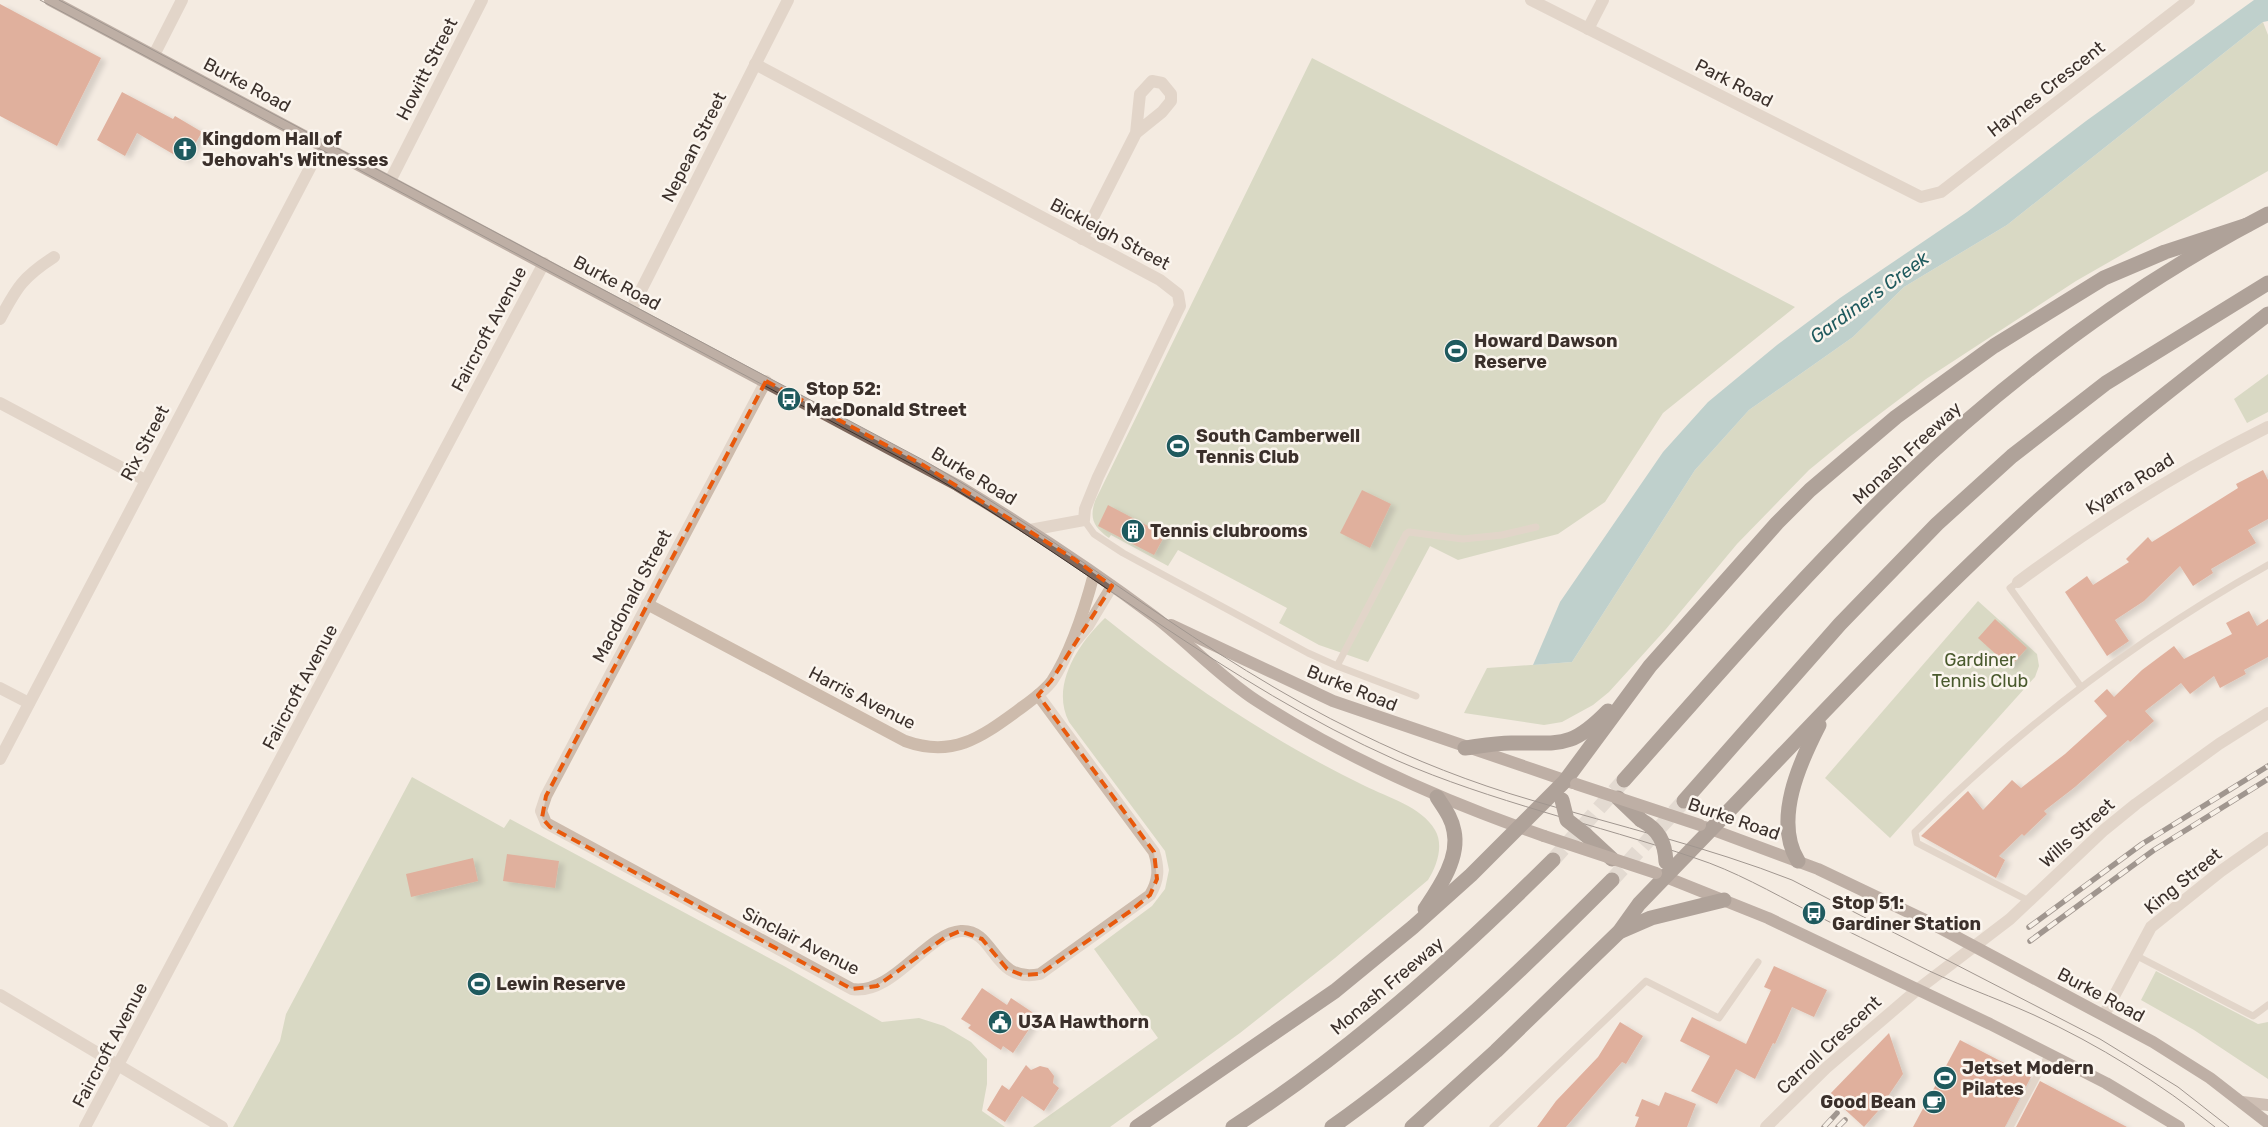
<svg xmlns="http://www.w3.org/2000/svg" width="2268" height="1127" font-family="Rubik,sans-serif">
<defs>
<filter id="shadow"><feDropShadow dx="5.5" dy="3" stdDeviation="2.5" flood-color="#0004"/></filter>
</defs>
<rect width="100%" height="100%" fill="#f4ebe1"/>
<!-- green -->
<g fill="#b8c4a0">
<polygon points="2263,22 2268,35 2268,171 2076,281 1926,379 1848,438 1809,470 1737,544 1666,629 1609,692 1593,705 1562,722 1544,725 1464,713 1487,668 1572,662 1695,470 1749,410 1853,337 1904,287 2007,225"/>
<path d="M1312,58L1795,307L1663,413L1605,502L1558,534L1458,560L1430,546L1368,662L1319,645L1279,623L1287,608L1178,550L1168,566L1111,535L1109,538C1094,527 1089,519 1095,501Z"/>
<polygon points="2268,374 2268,412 2247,423 2234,399"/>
<polygon points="1978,601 2037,654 2039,666 2035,677 1890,838 1825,778"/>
<path d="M1105,618C1185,682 1272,741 1365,786C1387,797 1422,807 1435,830C1444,845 1437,866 1428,880L1335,958L1240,1033L1110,1127H1033L1158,1038L1094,949L1152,906L1165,889L1169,870L1165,851L1069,722C1050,685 1079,643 1105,618Z"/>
<polygon points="412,777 504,828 510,819 784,966 882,1022 919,1018 944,1026 971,1042 987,1059 987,1084 982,1111 1005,1127 233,1127 280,1041 286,1014"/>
<polygon points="2156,971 2258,1024 2268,1022 2268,1079 2194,1030 2141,1000"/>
</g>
<!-- water -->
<polygon fill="#7fb0b2" points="2254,0 2268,0 2268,21 2263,22 2007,225 1904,287 1853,337 1749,410 1695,470 1572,662 1533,665 1560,602 1663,452 1708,402 1777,345 1840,298 1967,212 2086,121"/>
<!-- building -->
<g fill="#c8694b" filter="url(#shadow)">
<polygon points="0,4 101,58 57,146 0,116"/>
<polygon points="122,92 173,119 175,116 202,132 185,161 137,133 125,156 97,140"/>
<polygon points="2263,470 2268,480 2268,519 2248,530 2256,543 2211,569 2213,573 2193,586 2180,566 2144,601 2115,620 2129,641 2107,656 2065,592 2087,576 2093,585 2129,562 2126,559 2148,537 2152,542 2238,488 2236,484"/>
<polygon points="1362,490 1391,504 1370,548 1340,533"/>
<polygon points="1108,505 1165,535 1154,555 1098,526"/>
<polygon points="2249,611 2257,626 2268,619 2268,657 2244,670 2246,674 2220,688 2214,676 2190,694 2181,683 2145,711 2154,721 2130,742 2128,740 2075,787 2044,811 2047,814 2024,836 2022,834 1999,856 2005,860 1996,878 1921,836 1968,791 1983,810 2012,780 2021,788 2065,754 2107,716 2094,701 2107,689 2114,697 2142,670 2174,646 2184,659 2232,634 2226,623"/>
<polygon points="1995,619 2027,648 2010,667 1978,638"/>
<polygon points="507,854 559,861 555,888 503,881"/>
<polygon points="473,858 478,881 411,897 406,874"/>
<polygon points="1774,966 1827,990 1814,1017 1792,1007 1775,1044 1773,1043 1755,1079 1736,1069 1717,1104 1691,1091 1710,1056 1680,1041 1692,1017 1746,1044 1771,990 1764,987"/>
<polygon points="982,988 1007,1005 1011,998 1038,1016 1013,1053 1003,1046 1001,1050 968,1028 971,1025 961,1019"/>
<polygon points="1620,1022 1643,1036 1626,1064 1622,1062 1566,1127 1537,1127 1556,1101 1598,1057"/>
<polygon points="1889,1033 1903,1074 1878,1111 1864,1127 1829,1095"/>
<polygon points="1960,1040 2031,1077 2005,1127 1913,1127"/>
<polygon points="1026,1065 1031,1070 1040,1066 1048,1068 1054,1076 1053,1083 1059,1088 1044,1111 1022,1096 1005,1122 987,1110 1002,1085 1009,1090"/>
<polygon points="2040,1081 2091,1108 2127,1127 2016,1127"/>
<polygon points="1665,1092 1696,1104 1687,1127 1635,1127 1639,1117 1635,1116 1642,1099 1659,1106"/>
</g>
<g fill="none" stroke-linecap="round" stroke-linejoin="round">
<!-- motorway-tunnel -->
<g stroke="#cfc6bd" stroke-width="15" stroke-dasharray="15 8" stroke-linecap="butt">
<polyline points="1553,860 1624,780"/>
<polyline points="1612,880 1684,801"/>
</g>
<!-- service -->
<g stroke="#cdbbac" stroke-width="7">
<polyline points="1084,520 1094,534 1123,553 1308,653 1337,666 1416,696"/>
<polyline points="2018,582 2010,588 2081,687"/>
<polyline points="1337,666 1406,534 1409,532 1463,539 1502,535 1536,527"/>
<path d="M2029,901L1917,843L1915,832C2020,728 2139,637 2268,565"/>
<polyline points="2135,955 2253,1016 2268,1005"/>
<polyline points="1493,1127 1646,981 1719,1018 1758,962"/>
<polyline points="2010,1127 2049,1054"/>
</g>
<!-- minor -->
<g stroke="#cdbbac" stroke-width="12">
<polyline points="1531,0 1921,197 1941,192 2189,0"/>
<polyline points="1588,29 1603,0"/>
<polyline points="154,55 182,0"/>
<polyline points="755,64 1160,280 1178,294 1180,306 1176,314 1098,477 1085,509 1084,520 1030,530"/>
<polyline points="390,181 482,0"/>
<polyline points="1082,239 1136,133 1162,112 1171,101 1171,94 1162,83 1152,81 1140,94 1136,133"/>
<polyline points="631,310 788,0"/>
<path d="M0,319C17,287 23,277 54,257"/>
<path d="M766,381L546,796L541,811L546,823L852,989C892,996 927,933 961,931C996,929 992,984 1040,974L1150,895C1159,880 1159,868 1154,852L1038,695"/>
<polyline points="0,403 145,480"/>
<path d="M2018,582C2097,523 2179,471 2268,427"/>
<path d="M647,604L905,741C952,758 980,738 1017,711C1029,702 1043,693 1052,681C1071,652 1085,608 1094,574"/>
<polyline points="1073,644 1088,626 1112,586"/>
<polyline points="0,688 29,703"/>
<polyline points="0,759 322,145"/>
<polyline points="0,995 222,1127"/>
<polyline points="2104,1015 2151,927 2221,871 2268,838"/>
<polyline points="85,1127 544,263"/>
<polyline points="1766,1127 1826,1068 1917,990"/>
</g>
<!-- tertiary -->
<polyline stroke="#cdbbac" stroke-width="12" points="1917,990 2010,919 2104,830 2136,804 2219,744 2268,713"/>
<!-- secondary -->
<polyline stroke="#a18a7d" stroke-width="12" points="2242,1102 2268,1105"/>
<!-- primary -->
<g stroke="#7d675c" stroke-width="12">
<path d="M50,0L957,485C1025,526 1091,569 1155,617C1190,644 1220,677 1257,701C1347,759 1443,801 1544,836"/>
<polyline points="1171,625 1333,701 1573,783"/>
<polyline points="1705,827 1818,869 1925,920 2153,1042 2210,1078 2268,1123"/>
<polyline points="1658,874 1768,918 1990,1024 2106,1083 2179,1127"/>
</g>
<!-- motorway -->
<g stroke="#5c4a42" stroke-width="15">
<path d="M1465,748C1480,746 1496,743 1511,743C1560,742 1570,750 1608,711"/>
<path d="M1624,780C1713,680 1801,577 1898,484C2008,378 2132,285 2268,214"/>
<polyline points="1618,798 1641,820"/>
<polyline points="1684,801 1840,624 1937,524 2012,456 2106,383 2268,283"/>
<polyline points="1586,835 1612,859"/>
<path d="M1798,861C1773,820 1800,762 1819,725"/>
<path d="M1425,909C1439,888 1460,858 1454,831C1452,818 1444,808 1437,797"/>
<polyline points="1621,931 1651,918 1724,900"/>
<polyline points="1137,1127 1335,991 1413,927 1471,875 1565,781 1650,666 1777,523 1810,490 1896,417 1994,346 2104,278 2165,252 2247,225"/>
<path d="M1233,1127C1350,1052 1455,957 1553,860"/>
<path d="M1332,1127C1434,1055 1524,968 1612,880"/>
<path d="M1412,1127L1496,1051L1619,932L1639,904L1666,876C1782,757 1895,633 2018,519C2097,446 2183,380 2268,314"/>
</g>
<!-- tram -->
<g stroke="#3b302b" stroke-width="1">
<path d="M40,0L921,469C1082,562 1225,684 1396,760C1492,802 1595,824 1695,858C1735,871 1771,892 1808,911C1843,929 1878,946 1913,963C1952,983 1994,997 2034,1015C2099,1045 2160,1083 2215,1127"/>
<path d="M59,0L925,461C1073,546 1204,658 1359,733C1414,760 1472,783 1531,800C1618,826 1708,847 1792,880L2100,1039L2178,1087L2229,1127"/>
</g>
<!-- rail casing -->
<g stroke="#3b302b" stroke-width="5.5">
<g id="rail">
<polyline points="2029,927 2142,844 2268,766"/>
<polyline points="2030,941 2154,850 2268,779"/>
<polyline points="1824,1127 1837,1113"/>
<polyline points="1838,1127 1845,1120"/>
</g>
</g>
<!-- rail -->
<use href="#rail" stroke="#fbf5ee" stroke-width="4" stroke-dasharray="11" stroke-linecap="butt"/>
<!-- primary-bridge -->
<g stroke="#7d675c" stroke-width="12">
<polyline points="1576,784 1700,825"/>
<polyline points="1544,836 1656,873"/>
</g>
<!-- motorway-bridge -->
<g stroke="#5c4a42" stroke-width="15">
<polyline points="1562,800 1567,820 1586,835"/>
<path d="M1641,820C1659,830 1665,842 1666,862"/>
</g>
</g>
<!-- marked area -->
<path d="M0 0H2268V1127H0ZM766,381L923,465L1074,559L1112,586L1051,681L1038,695L1154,852L1157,879L1150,895L1132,910L1040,974L1022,975L1007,969L982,939L960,931L944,938L877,986L852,989L550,827L542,818L546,796Z" fill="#f4ebe1" fill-opacity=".55" fill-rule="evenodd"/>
<path fill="none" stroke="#e8590c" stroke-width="4" stroke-dasharray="10 6" stroke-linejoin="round" d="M766,381L923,465L1074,559L1112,586L1051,681L1038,695L1154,852L1157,879L1150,895L1132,910L1040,974L1022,975L1007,969L982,939L960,931L944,938L877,986L852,989L550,827L542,818L546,796Z"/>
<!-- icons -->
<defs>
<g id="church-disc" transform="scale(1.25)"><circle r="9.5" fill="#1f5a5e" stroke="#fbf5ee"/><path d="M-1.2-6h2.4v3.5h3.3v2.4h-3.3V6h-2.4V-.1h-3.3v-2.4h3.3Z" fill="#fff"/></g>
<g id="stadium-disc" transform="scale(1.25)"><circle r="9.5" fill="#1f5a5e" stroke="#fbf5ee"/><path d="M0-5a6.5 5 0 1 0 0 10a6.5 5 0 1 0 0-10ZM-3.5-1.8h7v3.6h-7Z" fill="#fff"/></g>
<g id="bus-disc" transform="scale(1.25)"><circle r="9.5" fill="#1f5a5e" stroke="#fbf5ee"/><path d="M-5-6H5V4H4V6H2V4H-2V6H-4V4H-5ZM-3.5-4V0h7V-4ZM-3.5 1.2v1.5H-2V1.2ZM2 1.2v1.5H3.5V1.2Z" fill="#fff"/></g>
<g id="building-disc" transform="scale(1.25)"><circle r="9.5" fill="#1f5a5e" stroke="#fbf5ee"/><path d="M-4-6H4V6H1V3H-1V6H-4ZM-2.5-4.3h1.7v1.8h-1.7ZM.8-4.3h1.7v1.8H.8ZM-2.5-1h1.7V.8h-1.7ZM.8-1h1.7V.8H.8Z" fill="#fff"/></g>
<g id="civic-disc" transform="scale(1.25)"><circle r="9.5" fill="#1f5a5e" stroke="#fbf5ee"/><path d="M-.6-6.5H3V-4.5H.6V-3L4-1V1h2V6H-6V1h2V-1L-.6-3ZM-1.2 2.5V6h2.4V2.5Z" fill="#fff"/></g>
<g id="cafe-disc" transform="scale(1.25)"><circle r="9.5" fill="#1f5a5e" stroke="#fbf5ee"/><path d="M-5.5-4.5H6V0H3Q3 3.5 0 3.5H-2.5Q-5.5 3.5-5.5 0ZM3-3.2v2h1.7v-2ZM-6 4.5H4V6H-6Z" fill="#fff"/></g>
</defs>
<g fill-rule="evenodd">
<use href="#church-disc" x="185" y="149"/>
<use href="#stadium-disc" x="1456" y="351"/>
<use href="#bus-disc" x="789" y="399"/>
<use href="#stadium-disc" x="1178" y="446"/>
<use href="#building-disc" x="1133" y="531"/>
<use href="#bus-disc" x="1814" y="913"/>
<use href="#stadium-disc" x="479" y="984"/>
<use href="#civic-disc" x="1000" y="1022"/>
<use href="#stadium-disc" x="1945" y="1078"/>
<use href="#cafe-disc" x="1934" y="1102"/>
</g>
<g text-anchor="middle" stroke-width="5" stroke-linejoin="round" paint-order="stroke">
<!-- street labels -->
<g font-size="18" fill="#3b302b" stroke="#fbf5ee">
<text transform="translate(427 69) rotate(-63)" y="6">Howitt Street</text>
<text transform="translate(1734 83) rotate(27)" y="6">Park Road</text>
<text transform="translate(247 85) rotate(28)" y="6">Burke Road</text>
<text transform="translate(2046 89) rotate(-38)" y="6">Haynes Crescent</text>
<text transform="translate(694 147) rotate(-63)" y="6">Nepean Street</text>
<text transform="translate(1110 234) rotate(28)" y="6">Bickleigh Street</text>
<text transform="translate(617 283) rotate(28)" y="6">Burke Road</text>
<text transform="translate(489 329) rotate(-62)" y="6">Faircroft Avenue</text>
<text transform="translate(145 443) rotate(-62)" y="6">Rix Street</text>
<text transform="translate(1907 453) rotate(-43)" y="6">Monash Freeway</text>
<text transform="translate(974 476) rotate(31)" y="6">Burke Road</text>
<text transform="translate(2130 484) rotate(-32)" y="6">Kyarra Road</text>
<text transform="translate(632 596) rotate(-62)" y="6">Macdonald Street</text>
<text transform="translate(300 687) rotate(-62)" y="6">Faircroft Avenue</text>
<text transform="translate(1352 688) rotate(22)" y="6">Burke Road</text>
<text transform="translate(862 698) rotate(27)" y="6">Harris Avenue</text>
<text transform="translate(1734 819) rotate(19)" y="6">Burke Road</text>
<text transform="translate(2077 833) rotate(-42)" y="6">Wills Street</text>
<text transform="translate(2183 881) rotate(-39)" y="6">King Street</text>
<text transform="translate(801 941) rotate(27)" y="6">Sinclair Avenue</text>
<text transform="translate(1387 986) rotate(-40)" y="6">Monash Freeway</text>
<text transform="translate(2101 995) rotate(28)" y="6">Burke Road</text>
<text transform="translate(110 1045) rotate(-62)" y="6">Faircroft Avenue</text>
<text transform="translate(1829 1045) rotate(-43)" y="6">Carroll Crescent</text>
</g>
<!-- poi labels -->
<g font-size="18" font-weight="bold" fill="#3b302b" stroke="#fbf5ee" text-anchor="start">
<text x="202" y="145">Kingdom Hall of<tspan x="202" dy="21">Jehovah's Witnesses</tspan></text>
<text x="1474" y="347">Howard Dawson<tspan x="1474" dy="21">Reserve</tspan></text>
<text x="806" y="395">Stop 52:<tspan x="806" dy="21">MacDonald Street</tspan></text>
<text x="1196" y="442">South Camberwell<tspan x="1196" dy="21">Tennis Club</tspan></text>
<text x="1150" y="537">Tennis clubrooms</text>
<text x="1832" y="909">Stop 51:<tspan x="1832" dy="21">Gardiner Station</tspan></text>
<text x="496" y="990">Lewin Reserve</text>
<text x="1018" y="1028">U3A Hawthorn</text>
<text x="1962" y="1074">Jetset Modern<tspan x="1962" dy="21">Pilates</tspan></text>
<text x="1916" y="1108" text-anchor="end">Good Bean</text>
</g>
<!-- park labels -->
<g font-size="18" fill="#4a5a2e" stroke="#fbf5ee">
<text x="1980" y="666">Gardiner<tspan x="1980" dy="21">Tennis Club</tspan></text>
</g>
<!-- water labels -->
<g font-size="19" font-style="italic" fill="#1f5a5e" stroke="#fbf5ee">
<text transform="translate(1869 297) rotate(-36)" y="7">Gardiners Creek</text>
</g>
</g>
</svg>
